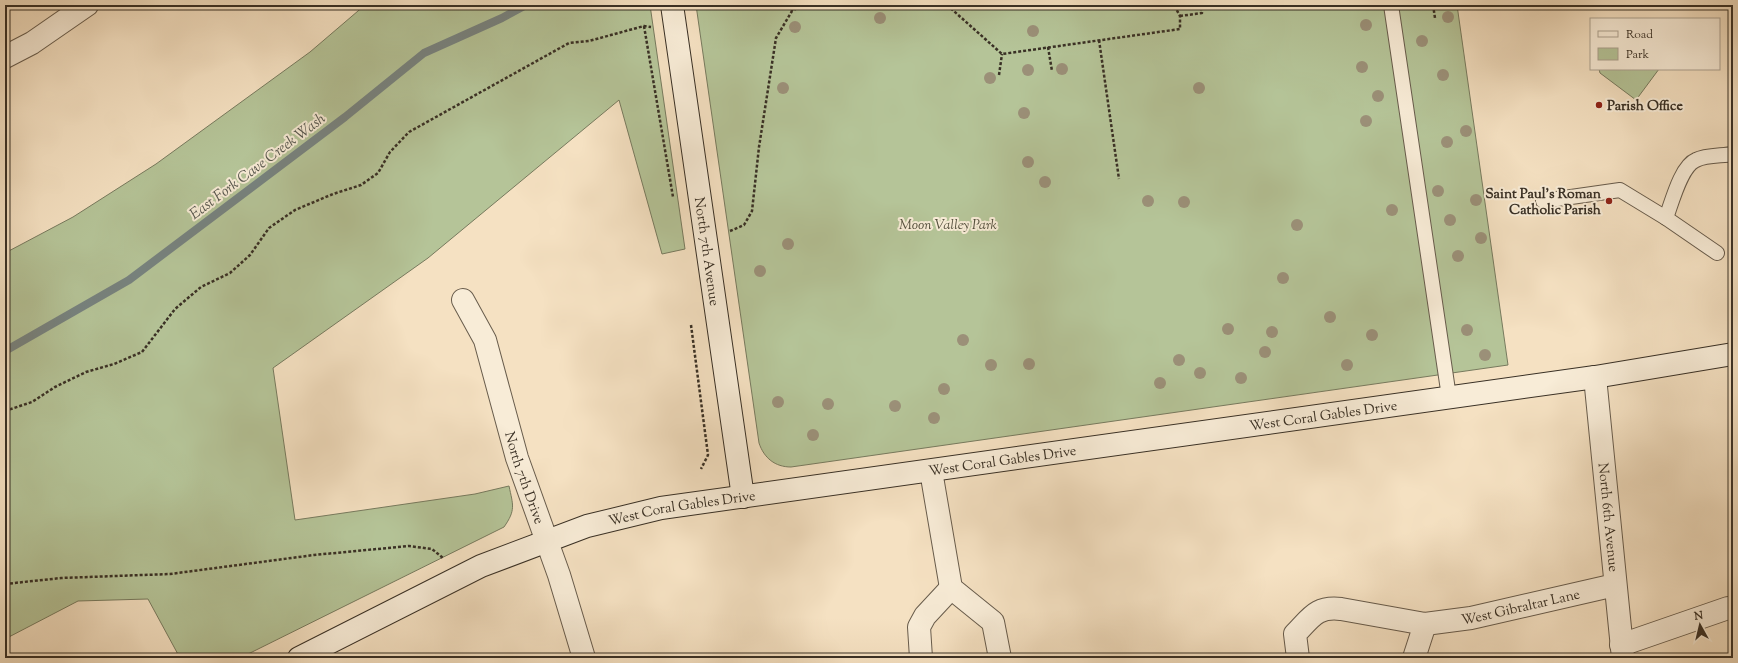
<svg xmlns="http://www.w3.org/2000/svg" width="1738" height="663" font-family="'Sorts Mill Goudy',serif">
<rect width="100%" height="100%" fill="#f5e1c2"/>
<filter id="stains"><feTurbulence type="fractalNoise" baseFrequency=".005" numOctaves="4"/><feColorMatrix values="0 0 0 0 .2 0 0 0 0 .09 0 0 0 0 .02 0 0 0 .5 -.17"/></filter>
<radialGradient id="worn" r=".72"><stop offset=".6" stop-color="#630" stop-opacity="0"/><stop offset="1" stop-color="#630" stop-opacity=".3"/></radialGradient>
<!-- green -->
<g fill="#b5c498" stroke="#777a5e">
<path d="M365,5H650L685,249L662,254L619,100L428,258L273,368L295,520L475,494L509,486C513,505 516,510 504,527L240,658H180L148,599L78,601L5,639V253L73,217L156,164L310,52Z"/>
<path d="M696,5H1457L1508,365L791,467C775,467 764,458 759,443Z"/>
<polygon points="1599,69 1659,69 1636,100 1600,73"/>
</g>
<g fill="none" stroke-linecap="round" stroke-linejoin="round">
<!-- stream -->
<polyline stroke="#778380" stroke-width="8" points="5,351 129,280 345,117 424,53 502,18 526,5"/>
<!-- lane casing -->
<g stroke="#685c4c" stroke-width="16">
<g id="lane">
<polyline points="1391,5 1449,397"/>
<polyline points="1543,201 1620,190 1666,218 1717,253"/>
<path d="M1666,218C1672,202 1681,166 1696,160C1706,155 1721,156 1733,154"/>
</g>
</g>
<!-- street casing -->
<g stroke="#685c4c" stroke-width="24">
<g id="street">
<polyline points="5,57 32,43 87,5"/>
<path id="s1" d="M463,300L485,340L517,458L559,575L584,658"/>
<path id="s2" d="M1595,377L1623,658"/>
<polyline points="931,471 951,588 993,622 1000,658"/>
<polyline points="1621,645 1728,608"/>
<polyline points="921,658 919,627 925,616 951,588"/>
<path id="s3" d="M1298,658L1295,634C1311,618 1316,606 1341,609L1425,624L1471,618L1615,585"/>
<polyline points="1414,658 1425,624"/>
</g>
</g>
<!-- secondary casing -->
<g stroke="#393025" stroke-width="24">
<g id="secondary">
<path id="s4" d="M672,5L743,497"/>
<path id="s5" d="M299,658L481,566L587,526L661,508L1595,377L1733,354"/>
</g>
</g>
<!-- path -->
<g stroke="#393025" stroke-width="2.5" stroke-dasharray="3 2" stroke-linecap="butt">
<polyline points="947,5 1002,54 1180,29 1180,16 1174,5"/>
<polyline points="1433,5 1435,18"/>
<polyline points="792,11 792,5"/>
<polyline points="1180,16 1202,13 1201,5"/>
<polyline points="644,26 673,197"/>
<polyline points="1099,40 1119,179"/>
<polyline points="1048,47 1052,71"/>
<polyline points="999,75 1002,54"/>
<polyline points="730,231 744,225 752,211 759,147 776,38 792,11 803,5"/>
<polyline points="691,325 708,455 701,469"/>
<polyline points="5,411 32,402 55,387 86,372 114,364 142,352 175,309 201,287 230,273 250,255 269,228 295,210 333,194 361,185 378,173 390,152 409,132 569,43 589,41 644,26 651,27"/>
<polyline points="5,584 61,578 170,574 314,555 409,546 432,549 443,558"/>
</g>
<!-- lane -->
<use href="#lane" stroke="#f8ecd7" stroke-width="14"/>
<!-- street -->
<use href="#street" stroke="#f8ecd7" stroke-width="22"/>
<!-- secondary -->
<use href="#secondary" stroke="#f8ecd7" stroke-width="22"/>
</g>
<!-- trees -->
<g fill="#9b9078">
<circle cx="1448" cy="17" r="6"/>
<circle cx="880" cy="18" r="6"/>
<circle cx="1366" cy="25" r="6"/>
<circle cx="795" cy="27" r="6"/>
<circle cx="1033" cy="31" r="6"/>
<circle cx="1422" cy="41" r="6"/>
<circle cx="1362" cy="67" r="6"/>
<circle cx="1062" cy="69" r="6"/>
<circle cx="1028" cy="70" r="6"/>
<circle cx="1443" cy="75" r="6"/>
<circle cx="990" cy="78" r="6"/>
<circle cx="783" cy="88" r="6"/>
<circle cx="1199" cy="88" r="6"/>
<circle cx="1378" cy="96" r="6"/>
<circle cx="1024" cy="113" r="6"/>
<circle cx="1366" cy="121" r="6"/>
<circle cx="1466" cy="131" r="6"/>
<circle cx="1447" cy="142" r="6"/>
<circle cx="1028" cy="162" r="6"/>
<circle cx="1045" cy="182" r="6"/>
<circle cx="1438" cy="191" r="6"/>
<circle cx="1476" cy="200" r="6"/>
<circle cx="1148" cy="201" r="6"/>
<circle cx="1184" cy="202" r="6"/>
<circle cx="1392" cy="210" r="6"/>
<circle cx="1450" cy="220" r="6"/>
<circle cx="1297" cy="225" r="6"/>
<circle cx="1481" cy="238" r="6"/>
<circle cx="788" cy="244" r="6"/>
<circle cx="1458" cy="256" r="6"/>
<circle cx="760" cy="271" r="6"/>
<circle cx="1283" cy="278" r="6"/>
<circle cx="1330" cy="317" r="6"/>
<circle cx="1228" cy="329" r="6"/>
<circle cx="1467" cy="330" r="6"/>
<circle cx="1272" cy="332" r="6"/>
<circle cx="1372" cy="335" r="6"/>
<circle cx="963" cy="340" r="6"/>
<circle cx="1265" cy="352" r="6"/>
<circle cx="1485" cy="355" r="6"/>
<circle cx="1179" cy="360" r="6"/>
<circle cx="1029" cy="364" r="6"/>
<circle cx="991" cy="365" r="6"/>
<circle cx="1347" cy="365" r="6"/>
<circle cx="1200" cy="373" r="6"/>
<circle cx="1241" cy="378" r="6"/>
<circle cx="1160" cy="383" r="6"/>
<circle cx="944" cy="389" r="6"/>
<circle cx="778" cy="402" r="6"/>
<circle cx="828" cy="404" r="6"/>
<circle cx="895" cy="406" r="6"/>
<circle cx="934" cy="418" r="6"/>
<circle cx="813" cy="435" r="6"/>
</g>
<!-- markers -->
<g fill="#8f2418" stroke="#f8ecd7" stroke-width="1.5">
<circle cx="1599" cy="105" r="4"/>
<circle cx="1609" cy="201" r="4"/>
</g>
<g text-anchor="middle" stroke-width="4" stroke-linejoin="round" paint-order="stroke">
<!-- poi labels -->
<g font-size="14" font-weight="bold" fill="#393025" stroke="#f8ecd7" text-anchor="start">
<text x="1607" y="110">Parish Office</text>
<text x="1601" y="198" text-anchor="end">Saint Paul's Roman<tspan x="1601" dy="16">Catholic Parish</tspan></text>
</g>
<!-- park labels -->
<g font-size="14" font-style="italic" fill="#524e3c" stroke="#f8ecd7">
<text x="948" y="229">Moon Valley Park</text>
</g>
<!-- street labels -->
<g font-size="14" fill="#393025" stroke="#f8ecd7">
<text dy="5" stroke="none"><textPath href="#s4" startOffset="249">North 7th Avenue</textPath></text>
<text dy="5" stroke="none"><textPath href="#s5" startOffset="1062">West Coral Gables Drive</textPath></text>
<text dy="5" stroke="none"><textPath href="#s5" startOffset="738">West Coral Gables Drive</textPath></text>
<text dy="5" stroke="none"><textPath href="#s1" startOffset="189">North 7th Drive</textPath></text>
<text dy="5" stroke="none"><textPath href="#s5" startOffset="414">West Coral Gables Drive</textPath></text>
<text dy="5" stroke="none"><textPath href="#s2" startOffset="141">North 6th Avenue</textPath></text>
<text dy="5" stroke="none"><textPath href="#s3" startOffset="262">West Gibraltar Lane</textPath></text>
</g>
<!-- water labels -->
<g font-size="15" font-style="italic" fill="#53534b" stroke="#f8ecd7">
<text transform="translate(257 166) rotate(-37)" y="5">East Fork Cave Creek Wash</text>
</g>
</g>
<!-- margin -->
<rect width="1738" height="663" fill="none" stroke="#f5e1c2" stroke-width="20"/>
<rect x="6" y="6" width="1726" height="651" fill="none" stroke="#393025" stroke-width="2"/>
<rect x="10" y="10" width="1718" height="643" fill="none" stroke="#393025"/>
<!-- legend -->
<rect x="1590" y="18" width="130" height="52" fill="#f8ecd7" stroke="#aca190"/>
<rect x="1598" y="31" width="20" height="6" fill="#f8ecd7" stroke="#aca190"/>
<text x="1626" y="38" font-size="12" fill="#393025">Road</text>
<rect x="1598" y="48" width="20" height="12" fill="#b5c498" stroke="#aca190"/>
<text x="1626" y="58" font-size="12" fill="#393025">Park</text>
<!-- north arrow -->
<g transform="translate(1700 625) rotate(352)" stroke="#f8ecd7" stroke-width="3" paint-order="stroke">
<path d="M0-3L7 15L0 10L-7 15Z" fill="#393025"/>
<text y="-6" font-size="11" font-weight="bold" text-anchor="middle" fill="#393025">N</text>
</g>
<rect width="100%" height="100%" filter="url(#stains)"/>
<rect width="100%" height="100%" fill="url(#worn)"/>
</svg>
